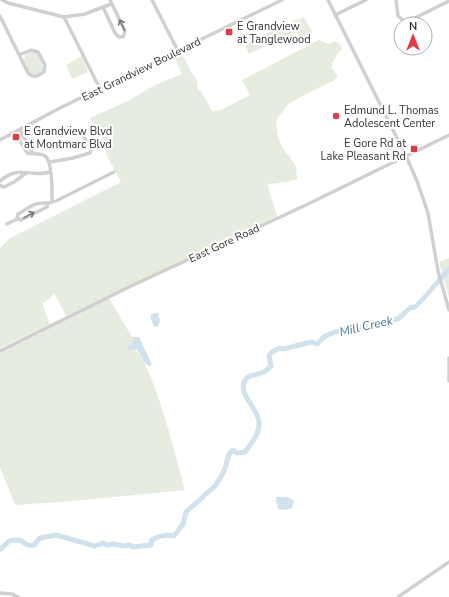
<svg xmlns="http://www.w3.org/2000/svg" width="449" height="597" font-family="'Nunito Sans',sans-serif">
<rect width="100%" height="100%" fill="#fff"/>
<!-- green -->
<g fill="#e6ecdf">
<polygon points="304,17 313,34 301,40 296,31 249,54 245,45 297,19 298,20"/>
<polygon points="319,40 328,44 335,41 340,44 342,49 337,54 331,67 338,76 333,81 312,91 288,104 278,118 276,123 278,137 283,148 296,166 297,179 288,182 268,184 269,190 277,216 66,316 54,293 50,299 42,303 50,324 0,348 0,248 10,238 121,182 107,156 103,139 90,118 128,101 153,86 182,74 174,57 182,54 192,74 196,77 198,90 201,91 212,111 221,110 250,95 242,80"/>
<path d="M31,51L37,53L43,66L41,72C30,78 27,70 24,59L25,55Z"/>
<polygon points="82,56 88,72 72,79 66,65"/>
<polygon points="449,258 449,298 439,262"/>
<path d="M109,298L132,337L133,340L131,345C153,360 177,461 185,490L73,501L15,505L0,467V352Z"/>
</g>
<!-- water -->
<g fill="#cfe2ee">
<polygon points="154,313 158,313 160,322 157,327 154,327 150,316"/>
<path d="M132,337H139L152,365L149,366L144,362L137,349C132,350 130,351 127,347L128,345H131L133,340Z"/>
<path d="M276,497C283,497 289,496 294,501L292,508L286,510L278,509L276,501Z"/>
</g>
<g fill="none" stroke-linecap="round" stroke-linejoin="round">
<!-- river -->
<path stroke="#cfe2ee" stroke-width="5" d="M0,548L1,549L9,541C12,540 16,540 19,540C26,542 25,547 34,545L40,538L56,535L95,546L103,543L107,545L114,544L123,546L130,545L133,547L151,545V541C157,536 167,534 174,536L183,524L186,512L216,485C218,480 222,476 224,471C228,463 226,455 233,450L237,453L245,452C252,443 260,433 259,422C259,409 234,391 247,378C251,373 262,377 271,366L269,356L272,352L280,348L283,349L312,342L317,344L325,336L341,330L352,328L368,327L380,322L398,319L411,307L413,308C418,307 443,275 449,269"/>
<!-- minor -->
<g stroke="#d0d0d0" stroke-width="3.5">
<polyline points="2,0 8,3 64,17 85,14 111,4"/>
<polyline points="152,0 178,51"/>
<polyline points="328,0 406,156 417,181 428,213 438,271 449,310"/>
<polyline points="396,0 398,16 404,21 413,19 449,1"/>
<polyline points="103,7 115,33 119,37 123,37 125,31 110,0"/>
<polyline points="335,15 366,0"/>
<polyline points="0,16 28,73 32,76 37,76 44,72 45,65 38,52 31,50 19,55"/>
<polyline points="64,17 100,89"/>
<polyline points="20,130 31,151 33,153"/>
<path d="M15,132L27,153C32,155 40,152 45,156C53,161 52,193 52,202"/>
<polyline points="0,140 60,108 282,0"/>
<polyline points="50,162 73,158 90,153 91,150 82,133"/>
<path d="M0,181C19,164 30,178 50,172"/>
<polyline points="0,185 1,186 4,187 14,182 26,173"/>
<path d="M48,203L47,207L21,220L17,219L18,214C24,211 30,206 36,204C43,202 49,204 56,201L114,172"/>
<polyline points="7,224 17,219"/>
<polyline points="0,351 131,286 306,205 449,135"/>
<polyline points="449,358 449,381"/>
<polyline points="0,593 12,594 18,597"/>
<polyline points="398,597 449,562"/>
</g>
</g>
<!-- one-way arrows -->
<defs><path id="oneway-shaft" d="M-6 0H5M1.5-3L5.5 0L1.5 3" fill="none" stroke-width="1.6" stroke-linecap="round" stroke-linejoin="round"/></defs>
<g stroke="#7a7a7a">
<use href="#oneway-shaft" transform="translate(122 25) rotate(-116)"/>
<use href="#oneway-shaft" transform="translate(29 215) rotate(-29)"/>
</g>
<!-- markers -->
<g fill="#e63946" stroke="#fff" stroke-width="1.5">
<rect x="225" y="28" width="8" height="8" rx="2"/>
<circle cx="336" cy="116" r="4"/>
<rect x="12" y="133" width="8" height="8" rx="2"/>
<rect x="410" y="145" width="8" height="8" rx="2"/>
</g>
<g text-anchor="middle" stroke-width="4" stroke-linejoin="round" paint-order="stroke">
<!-- poi labels -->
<g font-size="11" fill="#333" stroke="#fff" text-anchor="start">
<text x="237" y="30">E Grandview<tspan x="237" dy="13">at Tanglewood</tspan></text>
<text x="344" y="114">Edmund L. Thomas<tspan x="344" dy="13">Adolescent Center</tspan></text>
<text x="24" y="135">E Grandview Blvd<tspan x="24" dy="13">at Montmarc Blvd</tspan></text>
<text x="406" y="147" text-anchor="end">E Gore Rd at<tspan x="406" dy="13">Lake Pleasant Rd</tspan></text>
</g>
<!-- street labels -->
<g font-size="11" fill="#333" stroke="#fff">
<text transform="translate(141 69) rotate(-26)" y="4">East Grandview Boulevard</text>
<text transform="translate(224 243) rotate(-25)" y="4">East Gore Road</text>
</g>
<!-- water labels -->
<g font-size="12" font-style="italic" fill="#3f7597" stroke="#fff">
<text transform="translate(366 326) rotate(-13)" y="4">Mill Creek</text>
</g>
</g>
<!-- north arrow -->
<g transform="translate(413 36)"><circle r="19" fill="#ffffff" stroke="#adadad"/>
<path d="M0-3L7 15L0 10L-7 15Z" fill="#e63946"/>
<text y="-6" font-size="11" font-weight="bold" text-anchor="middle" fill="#333333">N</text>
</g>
</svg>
